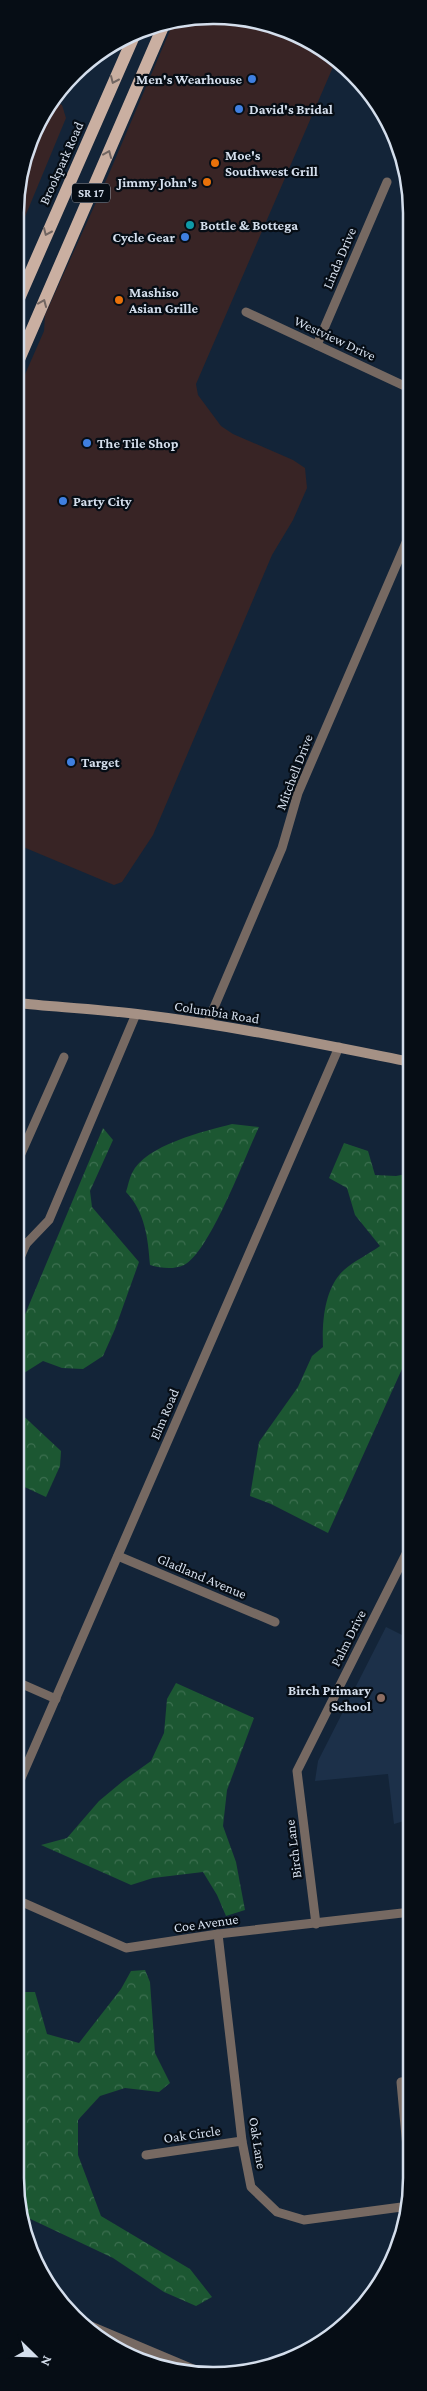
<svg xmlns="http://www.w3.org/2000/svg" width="427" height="2391" font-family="'Crimson Pro',serif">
<defs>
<pattern id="forest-crowns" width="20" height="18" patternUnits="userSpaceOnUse" patternTransform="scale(1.25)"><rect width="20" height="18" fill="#1c5732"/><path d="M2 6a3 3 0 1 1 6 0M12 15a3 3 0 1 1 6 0" fill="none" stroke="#3c6f50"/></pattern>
</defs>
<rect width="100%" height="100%" fill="#132438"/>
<!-- commercial -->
<g fill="#382425">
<polygon points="239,17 302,36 336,60 196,384 198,395 221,426 233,434 293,460 305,468 307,488 293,520 272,555 153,835 122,882 114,885 16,844 16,395 44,331 45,315 108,176 174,21"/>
<polygon points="53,101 62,105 66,118 17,236 17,188 41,115"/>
</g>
<!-- built -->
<polygon fill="#1c3049" points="386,1627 402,1635 411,1634 411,1819 394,1824 388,1774 315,1781 318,1761"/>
<!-- forest -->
<g fill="url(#forest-crowns)">
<path d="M232,1124L259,1127C245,1156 210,1252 184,1265C173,1270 161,1268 150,1265C148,1238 145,1212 126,1192C128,1186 129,1179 132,1173C145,1145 205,1131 232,1124Z"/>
<polygon points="103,1128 113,1140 90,1191 92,1207 139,1262 115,1329 103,1356 83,1369 62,1368 43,1361 24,1373 16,1387 16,1336"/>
<path d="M344,1143L368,1151L375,1175L396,1176L411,1173V1349L328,1533L271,1504L250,1496L259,1442L298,1387L312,1356L323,1347C322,1323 324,1288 344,1270C354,1261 369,1254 380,1246L355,1215L347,1188L329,1178Z"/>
<polygon points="16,1409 61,1451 60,1466 46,1497 16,1483"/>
<polygon points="176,1683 254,1718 227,1790 223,1826 236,1862 245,1910 226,1916 217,1895 203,1872 153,1878 131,1885 41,1845 67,1838 99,1801 123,1781 151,1761 164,1733 167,1699"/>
<polygon points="145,1970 150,1982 155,2053 170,2083 159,2092 125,2088 100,2096 78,2120 78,2155 101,2216 190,2269 212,2297 196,2306 164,2292 113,2258 22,2215 15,2177 15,1997 18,1992 35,1992 47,2034 79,2043 121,1989 131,1971"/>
</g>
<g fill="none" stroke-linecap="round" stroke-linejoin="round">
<!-- street -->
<g stroke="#766962" stroke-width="9">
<polyline points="246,312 411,389"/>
<polyline points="317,345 387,182"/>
<polyline points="207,1024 282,848 298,793 411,531"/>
<polyline points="16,1165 64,1057"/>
<polyline points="16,1239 26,1244"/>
<polyline points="16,1267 26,1244 49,1220 136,1014"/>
<polyline points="118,1556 275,1622"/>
<polyline points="15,1681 56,1699"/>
<polyline points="15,1792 339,1047"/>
<polyline points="15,1899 126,1948 218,1934 411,1912"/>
<polyline points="316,1924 297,1771 411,1544"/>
<polyline points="218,1934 242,2141 251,2187 277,2212 304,2220 409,2206"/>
<polyline points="146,2155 242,2141"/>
<polyline points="410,2180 401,2082 410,2081"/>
<polyline points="74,2319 207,2375"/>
</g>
<!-- secondary -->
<path stroke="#a59185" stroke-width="10" d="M16,1003C56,1007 97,1009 137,1014C229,1025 320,1044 411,1062"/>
<!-- primary -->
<g stroke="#caafa1" stroke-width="12">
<polyline points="17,303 134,36"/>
<polyline points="17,364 165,22"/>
</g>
</g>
<!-- one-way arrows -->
<defs><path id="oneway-chevron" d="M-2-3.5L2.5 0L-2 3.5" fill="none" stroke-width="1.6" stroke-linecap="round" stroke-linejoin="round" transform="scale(1.25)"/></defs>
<g stroke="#726662">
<use href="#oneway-chevron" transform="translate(114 80) rotate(114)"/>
<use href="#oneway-chevron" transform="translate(108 154) rotate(-67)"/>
<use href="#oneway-chevron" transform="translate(47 232) rotate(114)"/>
<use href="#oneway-chevron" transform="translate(43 303) rotate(-67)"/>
</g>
<!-- markers -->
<g fill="#3f7fe0" stroke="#060d15" stroke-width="2">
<circle cx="252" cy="79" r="5"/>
<circle cx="239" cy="109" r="5"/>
<circle cx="185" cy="237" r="5"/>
<circle cx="87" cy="443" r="5"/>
<circle cx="63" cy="501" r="5"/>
<circle cx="71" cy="762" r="5"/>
</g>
<g fill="#e8710a" stroke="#060d15" stroke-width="2">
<circle cx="215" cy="163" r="5"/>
<circle cx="207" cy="182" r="5"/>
<circle cx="119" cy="300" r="5"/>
</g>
<circle fill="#0f9aa8" stroke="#060d15" stroke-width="2" cx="190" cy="225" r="5"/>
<circle fill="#8d6e63" stroke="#060d15" stroke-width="2" cx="381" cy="1698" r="5"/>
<g text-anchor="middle" stroke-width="4.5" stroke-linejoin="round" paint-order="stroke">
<!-- shield labels -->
<rect fill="#060d15" stroke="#969fac" stroke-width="1" x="72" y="183.5" width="38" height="19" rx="4"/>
<g font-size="12" font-weight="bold" fill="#d4deec">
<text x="91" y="197">SR 17</text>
</g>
<!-- poi labels -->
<g font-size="14" font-weight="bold" fill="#d4deec" stroke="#060d15" text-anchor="start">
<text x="242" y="84" text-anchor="end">Men's Wearhouse</text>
<text x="249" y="114">David's Bridal</text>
<text x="225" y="160">Moe's<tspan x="225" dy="16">Southwest Grill</tspan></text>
<text x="197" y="187" text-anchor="end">Jimmy John's</text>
<text x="200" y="230">Bottle &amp; Bottega</text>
<text x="175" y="242" text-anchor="end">Cycle Gear</text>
<text x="129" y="297">Mashiso<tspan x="129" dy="16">Asian Grille</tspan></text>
<text x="97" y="448">The Tile Shop</text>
<text x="73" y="506">Party City</text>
<text x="81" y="767">Target</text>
<text x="371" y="1695" text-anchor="end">Birch Primary<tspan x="371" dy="16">School</tspan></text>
</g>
<!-- street labels -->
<g font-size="14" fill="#d4deec" stroke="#060d15">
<text transform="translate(61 163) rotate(-66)" y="5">Brookpark Road</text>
<text transform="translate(339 258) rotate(-67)" y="5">Linda Drive</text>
<text transform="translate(335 338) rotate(25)" y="5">Westview Drive</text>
<text transform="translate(294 772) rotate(-69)" y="5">Mitchell Drive</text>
<text transform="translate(217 1012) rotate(9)" y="5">Columbia Road</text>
<text transform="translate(164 1414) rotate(-67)" y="5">Elm Road</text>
<text transform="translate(202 1576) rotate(23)" y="5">Gladland Avenue</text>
<text transform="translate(348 1638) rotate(-63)" y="5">Palm Drive</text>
<text transform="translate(293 1849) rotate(-97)" y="5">Birch Lane</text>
<text transform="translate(206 1923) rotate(-8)" y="5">Coe Avenue</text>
<text transform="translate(192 2134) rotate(-8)" y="5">Oak Circle</text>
<text transform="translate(258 2143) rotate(81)" y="5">Oak Lane</text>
</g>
</g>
<!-- crop -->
<path d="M0 0H427V2391H0ZM213 24H214A189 189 0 0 1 403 213V2178A189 189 0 0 1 214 2367H213A189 189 0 0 1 24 2178V213A189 189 0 0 1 213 24Z" fill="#060d15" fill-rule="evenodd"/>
<path fill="none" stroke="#d4deec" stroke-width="2.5" d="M213 24H214A189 189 0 0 1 403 213V2178A189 189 0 0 1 214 2367H213A189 189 0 0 1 24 2178V213A189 189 0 0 1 213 24Z"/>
<!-- north arrow -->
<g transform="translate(35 2356) rotate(113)" stroke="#060d15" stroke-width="4" paint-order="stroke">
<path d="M0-4L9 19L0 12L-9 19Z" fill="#d4deec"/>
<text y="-8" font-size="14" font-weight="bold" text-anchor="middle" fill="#d4deec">N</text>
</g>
</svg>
